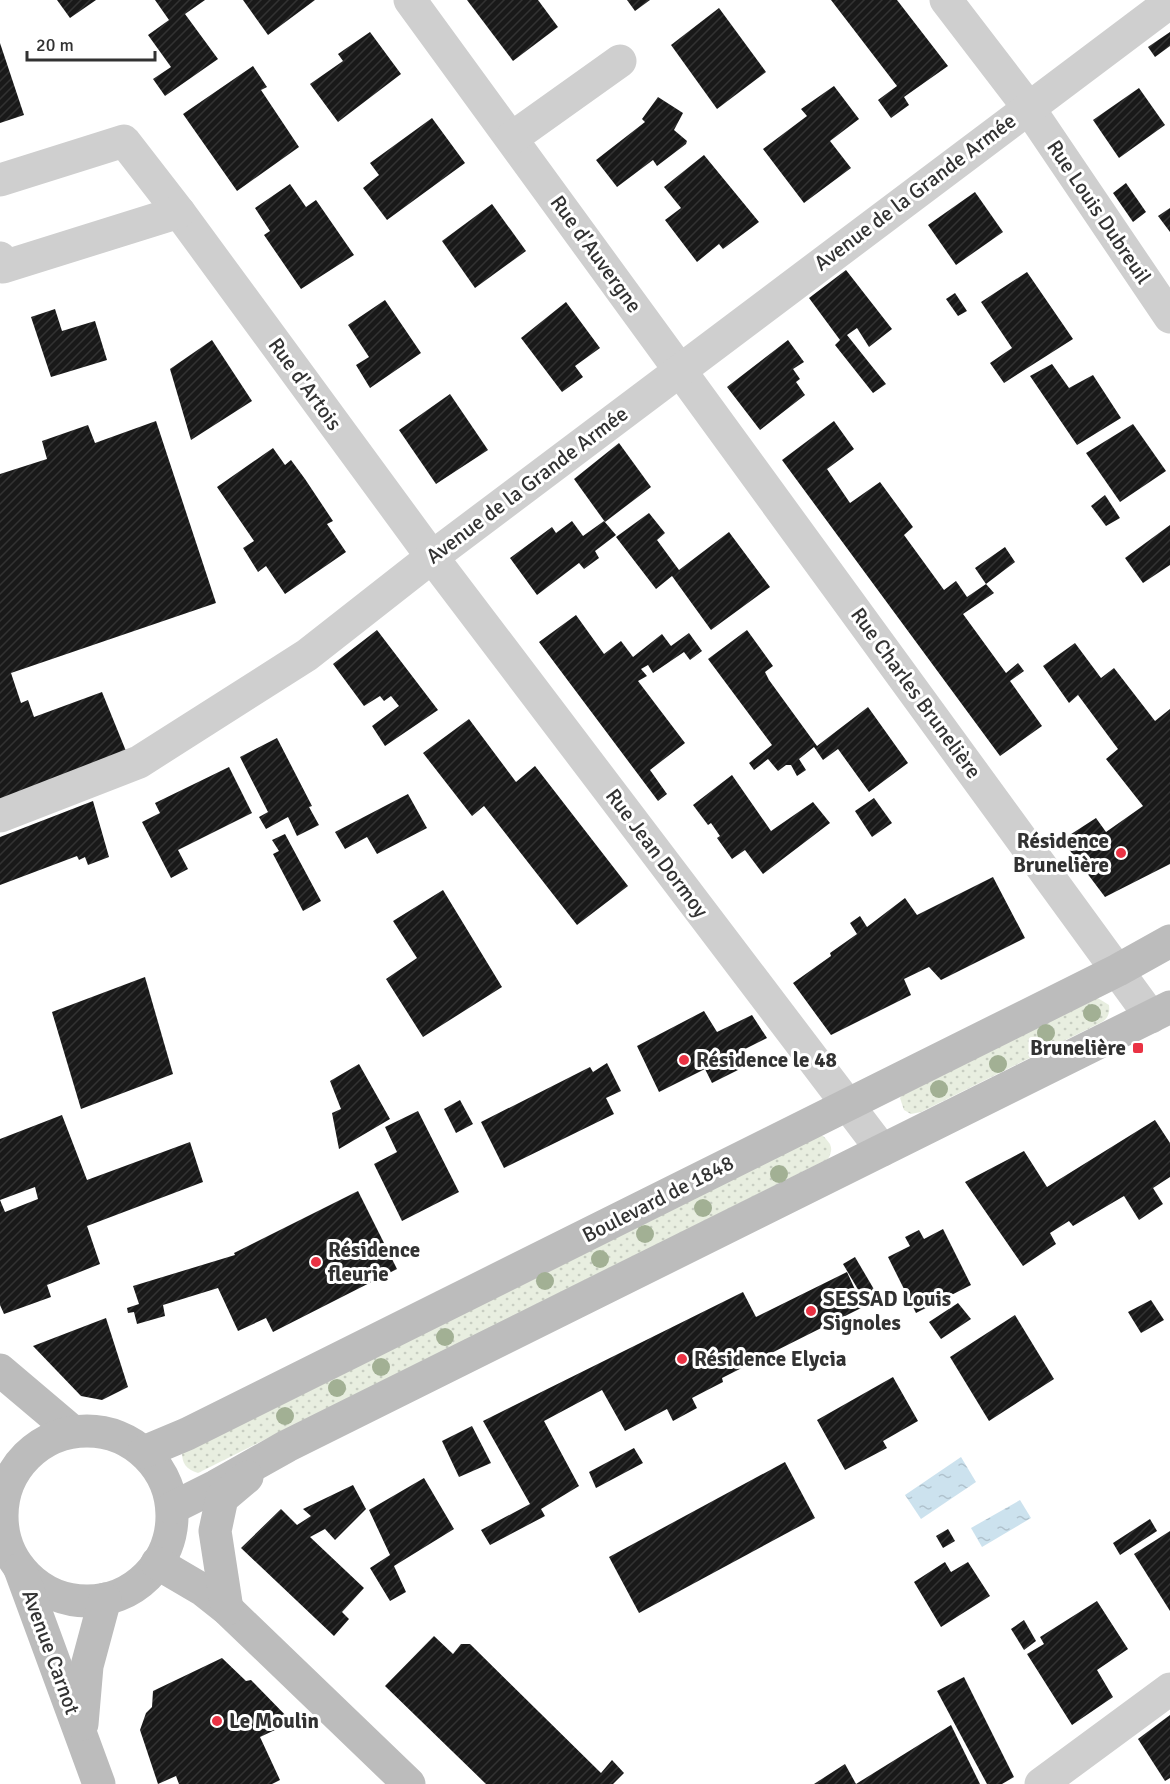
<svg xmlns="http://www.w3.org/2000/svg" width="1170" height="1784" font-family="Signika,sans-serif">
<defs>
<pattern id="grass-dots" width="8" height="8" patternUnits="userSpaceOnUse" patternTransform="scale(1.5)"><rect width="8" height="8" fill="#e8eee0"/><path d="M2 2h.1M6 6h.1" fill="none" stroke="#c7cdc1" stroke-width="1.8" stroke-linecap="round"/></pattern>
<pattern id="water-ripples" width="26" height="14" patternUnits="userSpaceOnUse" patternTransform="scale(1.5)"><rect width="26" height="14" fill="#cce2ee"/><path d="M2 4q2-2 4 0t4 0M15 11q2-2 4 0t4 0" fill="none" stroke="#b0c2cd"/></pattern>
<pattern id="building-hatch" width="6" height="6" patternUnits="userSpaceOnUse" patternTransform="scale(1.5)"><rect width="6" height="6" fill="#191919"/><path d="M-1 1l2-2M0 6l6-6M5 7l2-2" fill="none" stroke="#323232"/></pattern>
</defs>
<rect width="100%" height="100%" fill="#fff"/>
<!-- grass -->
<g fill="url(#grass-dots)">
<path d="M1096,997L1109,1005C1110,1013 1108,1018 1102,1022L921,1112L911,1114L904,1110L900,1098L905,1090Z"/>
<path d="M817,1136H823C831,1144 834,1148 828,1159L198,1473C186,1469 182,1464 182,1452Z"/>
</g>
<!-- water -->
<g fill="url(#water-ripples)">
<polygon points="961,1457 976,1482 921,1519 905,1495"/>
<polygon points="1020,1500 1031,1518 982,1547 971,1528"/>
</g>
<!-- building -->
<g fill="url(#building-hatch)">
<polygon points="57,0 96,0 70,18"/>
<polygon points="155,0 205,0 185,14 218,59 165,96 153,79 171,67 148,35 169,20"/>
<polygon points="243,0 315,0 268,35"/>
<polygon points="467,0 538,0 558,27 513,61"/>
<polygon points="627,0 650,0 635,11"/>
<polygon points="831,0 897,0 948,66 904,97 909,105 891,118 878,100 897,86"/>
<polygon points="719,8 766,72 717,109 671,45"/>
<polygon points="370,32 401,74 338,122 310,84 343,61 338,54"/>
<polygon points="1170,32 1170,46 1155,57 1148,47"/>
<polygon points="0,43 24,115 0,123"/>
<polygon points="253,66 267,87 261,90 299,147 237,191 183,114"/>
<polygon points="834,86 859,119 830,141 851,168 804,203 763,149 807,116 801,109"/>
<polygon points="1139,88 1165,125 1119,158 1093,120"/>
<polygon points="658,97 683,113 674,130 687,141 686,144 657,166 653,160 617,187 596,160 645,122 642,119"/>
<polygon points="432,118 465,163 387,220 363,188 379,175 370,163"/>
<polygon points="704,155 759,222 723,249 719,244 697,262 665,220 681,208 664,187"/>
<polygon points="1126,183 1146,212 1133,222 1113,193"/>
<polygon points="290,184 306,207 316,200 354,255 301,289 264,235 270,231 255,208"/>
<polygon points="975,192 1003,232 956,265 928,225"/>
<polygon points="492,204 526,251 475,288 442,241"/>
<polygon points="1170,208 1170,232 1158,216"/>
<polygon points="846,270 892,329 869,347 857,328 847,335 886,384 873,393 835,345 840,340 809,298"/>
<polygon points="1027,272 1073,339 1004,383 990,363 1012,348 981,302"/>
<polygon points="955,293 967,311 958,316 946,299"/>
<polygon points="385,300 421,353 370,388 356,365 369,357 348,325"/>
<polygon points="566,302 600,348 575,366 583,377 562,392 521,338"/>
<polygon points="55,309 62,331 95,321 107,360 51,377 31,317"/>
<polygon points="212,340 252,401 191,440 170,369"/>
<polygon points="788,340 804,362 793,369 800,379 796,382 805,395 760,430 727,387"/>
<polygon points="1052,364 1069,388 1093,375 1121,418 1077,445 1030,376"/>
<polygon points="450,394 488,450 436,484 399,430"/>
<polygon points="156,421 216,603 11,673 21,703 28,700 34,717 102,692 128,756 0,809 0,474 47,459 42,441 88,425 95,443"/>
<polygon points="834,421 854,449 827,469 850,503 880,482 913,527 904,535 944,590 956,581 967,597 986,584 975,568 1005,547 1015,562 986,584 994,593 963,614 1006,673 1018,663 1024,671 1010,681 1042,726 1000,756 782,460"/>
<polygon points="1133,424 1166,471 1120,502 1086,453"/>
<polygon points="619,443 651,487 605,522 574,479"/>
<polygon points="273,448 285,465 291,460 305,479 333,521 327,524 346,552 285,594 266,566 258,572 243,548 254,541 217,487"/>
<polygon points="1105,495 1120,518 1106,526 1091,506"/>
<polygon points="649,513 665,533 657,540 679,570 729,532 770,587 711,630 672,576 656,589 616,537"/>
<polygon points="572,521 583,536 604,521 616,535 595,551 599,558 584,569 579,563 537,595 510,558 552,527 556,533"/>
<polygon points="1170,525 1170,565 1143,583 1125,558"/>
<polygon points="576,615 604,654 621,641 633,657 662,634 671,646 689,633 702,651 690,660 684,652 653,673 648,665 641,669 647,676 638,681 685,743 650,770 667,794 658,801 539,642"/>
<polygon points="377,630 438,710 385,746 372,726 399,706 391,696 384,701 380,696 364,706 333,664"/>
<polygon points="747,630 773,666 765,672 769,680 817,746 868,707 908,763 869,792 838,749 823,760 814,747 799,759 806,770 797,776 791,765 786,765 778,771 768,759 754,770 749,763 772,745 708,659"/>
<polygon points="1075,643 1101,678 1114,668 1155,721 1170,709 1170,864 1105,897 1062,840 1096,818 1106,832 1143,806 1106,759 1118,749 1078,695 1069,703 1043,666"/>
<polygon points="469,719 516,782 535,766 628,886 577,925 484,806 472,816 423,753"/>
<polygon points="277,738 312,806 309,807 319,825 297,836 288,817 266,829 259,817 268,812 240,757"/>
<polygon points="229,767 252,813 178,850 188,869 171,878 142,822 160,813 155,803"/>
<polygon points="732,775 771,831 813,802 830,823 763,874 745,850 732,859 717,838 720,836 711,823 708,825 693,805"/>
<polygon points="408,794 427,828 377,854 367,837 345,849 335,832"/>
<polygon points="874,798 892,823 872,837 855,811"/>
<polygon points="93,801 109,857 88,865 85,857 79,860 77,856 0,885 0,837"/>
<polygon points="285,834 321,901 303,911 273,854 279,851 272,840"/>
<polygon points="993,877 1025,938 941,980 929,967 904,979 911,995 831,1035 793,983 831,956 830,953 857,934 850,923 860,916 867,927 905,898 917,915"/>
<polygon points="443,890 502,987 423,1037 386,979 417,958 393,921"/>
<polygon points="145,977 173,1074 81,1109 52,1012"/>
<polygon points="704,1011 717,1032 752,1015 767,1038 743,1050 750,1064 712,1083 705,1069 659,1092 637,1046"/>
<polygon points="607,1063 621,1091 606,1098 614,1114 504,1168 481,1122 590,1067 593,1072"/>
<polygon points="359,1064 390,1119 339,1149 332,1113 341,1109 330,1081"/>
<polygon points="460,1100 473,1124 456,1133 444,1109"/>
<polygon points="418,1111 459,1192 402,1221 374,1164 397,1152 385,1127"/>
<polygon points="62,1115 87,1180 190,1142 203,1182 87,1226 100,1264 47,1285 51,1297 4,1314 0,1305 0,1200 5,1212 38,1199 35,1187 0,1200 0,1139"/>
<polygon points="1155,1120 1170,1143 1170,1177 1153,1188 1163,1204 1139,1220 1124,1196 1073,1226 1069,1221 1050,1233 1056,1244 1023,1266 965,1182 1024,1151 1047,1187"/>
<polygon points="358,1191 397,1269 273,1332 266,1318 238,1331 218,1288 163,1305 165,1316 137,1324 134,1312 128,1313 127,1308 139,1304 133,1286 235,1255 234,1253"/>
<polygon points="943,1229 971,1285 916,1313 888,1257 910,1246 905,1237 919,1230 924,1239"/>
<polygon points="855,1257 875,1291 863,1298 843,1264"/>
<polygon points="847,1272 863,1307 722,1378 723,1382 692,1398 697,1408 673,1421 667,1409 625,1431 602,1390 544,1421 579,1486 541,1509 545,1516 490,1545 481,1530 530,1504 483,1421 743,1292 756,1317"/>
<polygon points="1151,1300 1164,1320 1141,1333 1128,1312"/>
<polygon points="958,1303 971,1319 941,1339 929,1322"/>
<polygon points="1015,1315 1054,1379 989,1421 950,1357"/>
<polygon points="106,1318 128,1387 102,1400 81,1396 33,1346"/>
<polygon points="893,1377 918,1421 883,1441 887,1448 845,1470 817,1420"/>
<polygon points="472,1426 491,1463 459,1477 442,1441"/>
<polygon points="634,1448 643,1463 596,1488 589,1472"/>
<polygon points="785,1462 815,1518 639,1613 609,1557"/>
<polygon points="424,1478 454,1529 394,1566 406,1592 390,1601 370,1568 390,1555 369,1510"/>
<polygon points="353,1485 366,1509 335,1540 325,1529 310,1537 364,1588 342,1612 349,1619 334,1636 241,1548 281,1509 297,1525 311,1516 303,1509"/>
<polygon points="1150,1519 1157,1531 1120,1555 1113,1543"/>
<polygon points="948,1529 955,1541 943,1548 936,1536"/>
<polygon points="1170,1531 1170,1611 1134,1554"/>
<polygon points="945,1562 951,1572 968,1562 990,1596 941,1627 914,1582"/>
<polygon points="1097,1601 1128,1649 1097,1670 1113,1697 1072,1725 1027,1654 1044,1644 1040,1637"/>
<polygon points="1024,1620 1036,1641 1024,1650 1011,1629"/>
<polygon points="434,1636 453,1654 461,1644 470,1644 601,1773 612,1760 624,1773 613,1784 486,1784 385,1686"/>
<polygon points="222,1658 246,1681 251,1680 292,1722 260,1737 280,1780 272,1784 179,1784 176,1776 158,1784 140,1730 146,1713 152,1707 153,1691"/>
<polygon points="964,1677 1014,1777 1002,1784 987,1784 937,1691"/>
<polygon points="1170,1715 1170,1778 1165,1781 1138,1739"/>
<polygon points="951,1725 980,1784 856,1784"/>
<polygon points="845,1764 856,1784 814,1784"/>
</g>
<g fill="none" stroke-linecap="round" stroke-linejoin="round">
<!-- street -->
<g stroke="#cfcfcf" stroke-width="33">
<polyline points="410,0 1151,1017"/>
<polyline points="946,0 1028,107 1170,317"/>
<polyline points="512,138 620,61"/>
<polyline points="0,180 124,141 179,212 432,557 882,1150"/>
<polyline points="0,258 3,267 179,212"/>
<polyline points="0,816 139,762 307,655 432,557 1170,2"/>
<polyline points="1041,1784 1170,1689"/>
</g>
<!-- secondary -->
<g stroke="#bcbcbc" stroke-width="33">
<polyline points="0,1370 72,1431"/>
<circle cx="87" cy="1516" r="85"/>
<polyline points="144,1452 187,1434 1118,970 1170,941"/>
<polyline points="172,1508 216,1486 287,1446 1170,1007"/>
<polyline points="157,1563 203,1590 227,1609 409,1784"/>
<polyline points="20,1569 99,1784"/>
<polyline points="227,1609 215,1531 222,1498 247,1477"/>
<polyline points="82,1724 87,1666 105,1599"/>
</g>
</g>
<!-- trees -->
<g fill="#a2b094">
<circle cx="1092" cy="1013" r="9"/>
<circle cx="1046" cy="1033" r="9"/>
<circle cx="998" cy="1064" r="9"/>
<circle cx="939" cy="1089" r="9"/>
<circle cx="779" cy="1174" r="9"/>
<circle cx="703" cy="1208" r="9"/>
<circle cx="645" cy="1234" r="9"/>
<circle cx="600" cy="1259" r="9"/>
<circle cx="545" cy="1281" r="9"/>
<circle cx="445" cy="1337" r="9"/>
<circle cx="381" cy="1367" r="9"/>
<circle cx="337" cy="1388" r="9"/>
<circle cx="285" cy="1416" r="9"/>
</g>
<!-- markers -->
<g fill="#ea3244" stroke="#fff" stroke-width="2">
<circle cx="1121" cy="853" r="6"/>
<rect x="1132" y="1042" width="12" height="12" rx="3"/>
<circle cx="684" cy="1060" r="6"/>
<circle cx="316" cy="1262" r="6"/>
<circle cx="811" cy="1311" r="6"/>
<circle cx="682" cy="1359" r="6"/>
<circle cx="217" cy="1721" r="6"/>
</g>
<g text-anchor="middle" stroke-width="6" stroke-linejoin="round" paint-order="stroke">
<!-- street labels -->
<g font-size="21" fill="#323232" stroke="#fff">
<text transform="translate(915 192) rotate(-37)" y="7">Avenue de la Grande Armée</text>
<text transform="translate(1099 212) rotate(56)" y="7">Rue Louis Dubreuil</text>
<text transform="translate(596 254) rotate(54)" y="7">Rue d'Auvergne</text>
<text transform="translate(305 384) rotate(54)" y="7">Rue d'Artois</text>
<text transform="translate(527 485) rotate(-37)" y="7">Avenue de la Grande Armée</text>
<text transform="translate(916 693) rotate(54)" y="7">Rue Charles Brunelière</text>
<text transform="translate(657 853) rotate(53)" y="7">Rue Jean Dormoy</text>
<text transform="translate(658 1199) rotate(-27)" y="7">Boulevard de 1848</text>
<text transform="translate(51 1652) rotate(70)" y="7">Avenue Carnot</text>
</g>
<!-- poi labels -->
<g font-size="21" font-weight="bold" fill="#323232" stroke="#fff" text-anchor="start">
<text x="1109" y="848" text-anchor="end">Résidence<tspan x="1109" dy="24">Brunelière</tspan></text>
<text x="1126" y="1055" text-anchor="end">Brunelière</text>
<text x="696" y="1067">Résidence le 48</text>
<text x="328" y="1257">Résidence<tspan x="328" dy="24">fleurie</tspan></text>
<text x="823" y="1306">SESSAD Louis<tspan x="823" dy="24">Signoles</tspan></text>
<text x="694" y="1366">Résidence Elycia</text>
<text x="229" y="1728">Le Moulin</text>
</g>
</g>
<!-- scale -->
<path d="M27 51v9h128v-9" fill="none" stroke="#323232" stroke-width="3"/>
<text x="36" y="51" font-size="18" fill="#323232" stroke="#ffffff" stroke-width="4.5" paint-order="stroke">20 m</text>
</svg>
